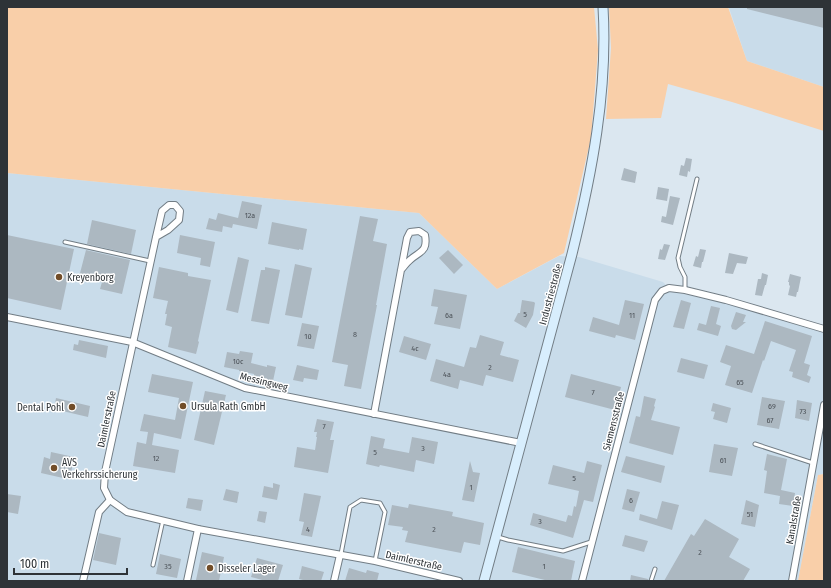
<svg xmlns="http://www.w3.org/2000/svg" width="831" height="588" font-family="'Fira Sans Condensed',sans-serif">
<rect width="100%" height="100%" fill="#dbe7f0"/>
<!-- built -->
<g fill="#c9dcea">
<polygon points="727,7 824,7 824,87 747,61 729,8"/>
<polygon points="7,173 419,213 497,289 559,256 579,257 663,282 673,292 684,294 725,303 824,333 824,474 818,475 798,581 7,581"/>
</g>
<!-- green -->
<g fill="#f9cfa9">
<polygon points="7,7 594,7 598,50 591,138 564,253 497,289 419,213 7,173"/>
<polygon points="609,7 728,7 747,61 824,87 824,131 732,102 668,84 661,118 606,119 611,48"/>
<polygon points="824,474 824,581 798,581 818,475"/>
</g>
<!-- building -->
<g fill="#acb8c1">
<polygon points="747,7 824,7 824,28 747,9"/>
<polygon points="686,158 692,159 690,172 688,171 687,177 679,175 681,165 684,166"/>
<polygon points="624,168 637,172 635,183 621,180"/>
<polygon points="658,187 669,189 667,201 656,199"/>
<polygon points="670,196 680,198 673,225 661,222 662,216 666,217"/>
<polygon points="242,201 262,205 257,229 233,224 232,228 223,226 222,232 206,229 209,218 216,220 218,213 238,218"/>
<polygon points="360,216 378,219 373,241 387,244 376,305 377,305 361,389 344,386 348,365 332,362"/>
<polygon points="92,220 136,230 131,254 87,244"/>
<polygon points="272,222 307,229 303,250 299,249 299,250 268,244"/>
<polygon points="7,235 74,249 61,310 7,298"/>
<polygon points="180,235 215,242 210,267 200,265 201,258 177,253"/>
<polygon points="664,244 670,245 665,260 658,259 660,249 662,250"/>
<polygon points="700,249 706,250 703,262 702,262 701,268 693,266 696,256 698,257"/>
<polygon points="86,250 130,260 122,294 100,289 102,282 79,277"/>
<polygon points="448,250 463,265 454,274 439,258"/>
<polygon points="729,253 748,257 746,264 737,263 733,274 725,273"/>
<polygon points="238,257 249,260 238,313 226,310"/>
<polygon points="295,264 312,268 302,318 285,315"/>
<polygon points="159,267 188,273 188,276 211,280 198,341 199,342 196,354 168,347 172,327 165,325 167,314 165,314 168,301 153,298"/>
<polygon points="265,267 280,270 269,324 251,321 261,270 265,270"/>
<polygon points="762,273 768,275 766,285 765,285 762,296 755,295 758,279 761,279"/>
<polygon points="790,274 801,277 798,292 797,292 796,297 788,295 790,286 789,285 789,282 788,282"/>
<polygon points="434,289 467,295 460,329 434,324 438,307 431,306"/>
<polygon points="522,300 534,302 535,303 533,315 526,328 514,321 518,313 520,313"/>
<polygon points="625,300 644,304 635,340 616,335 615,338 589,331 593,317 619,325"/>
<polygon points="681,300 691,303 684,329 673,327"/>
<polygon points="711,306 720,308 716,324 721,326 718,336 697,330 699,323 706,325"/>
<polygon points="736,312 746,315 743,322 746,322 736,330 732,329 731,326"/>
<polygon points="765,321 812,336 804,363 810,365 807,375 811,377 809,383 792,377 793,372 789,371 796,350 771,341 764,361 763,360 752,393 725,385 731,366 720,362 726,345 754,354"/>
<polygon points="302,323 319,326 314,349 297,346"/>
<polygon points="480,335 504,342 500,355 519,360 513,382 486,375 483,386 460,380 458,389 430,381 436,359 464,367 470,347 476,348"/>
<polygon points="404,336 431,344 426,360 399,352"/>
<polygon points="79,340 108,346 106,358 73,350 74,344 78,345"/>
<polygon points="240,351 253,353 251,363 267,367 267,365 276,367 273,381 262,378 262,377 254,376 254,374 239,371 239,370 224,367 227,352 239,354"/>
<polygon points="681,358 708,365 704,379 677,372"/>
<polygon points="297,365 319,370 317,380 304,378 303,382 293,380"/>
<polygon points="152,374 193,382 181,439 154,433 152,445 179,450 175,473 133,466 137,442 146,444 148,432 140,431 144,414 175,420 179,398 148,392"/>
<polygon points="571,374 621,387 615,410 565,397"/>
<polygon points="205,391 226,395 214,445 194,440"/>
<polygon points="644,396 656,399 654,406 655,407 651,420 680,427 673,455 629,443 636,416 640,417"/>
<polygon points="762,397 785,401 779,429 757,425"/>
<polygon points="56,398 90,406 88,417 54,409"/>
<polygon points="797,400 812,403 809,421 795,418"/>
<polygon points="713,403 731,408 727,423 713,419 715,412 711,411"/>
<polygon points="317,419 334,422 330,440 334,440 328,473 294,467 297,447 315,450 317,437 316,437 317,432 314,432"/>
<polygon points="371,436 385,439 383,448 409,453 412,437 438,442 434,464 416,460 414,472 380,465 379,467 366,464"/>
<polygon points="714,444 738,448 732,476 709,472"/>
<polygon points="51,452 74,457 70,478 63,477 63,478 41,473 44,457 50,459"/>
<polygon points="767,454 787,459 781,490 795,493 793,506 779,504 780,496 764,493 767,471 764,470"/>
<polygon points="626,456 665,466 661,483 621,472"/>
<polygon points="470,461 473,472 480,473 474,502 462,500"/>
<polygon points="587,461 602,465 593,502 584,500 573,538 530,525 533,513 566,522 568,515 572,516 574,506 576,507 579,491 548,484 553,465 584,473"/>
<polygon points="273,483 280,485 277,500 262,497 264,486 273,488"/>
<polygon points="226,489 239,492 237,503 223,500"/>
<polygon points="627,489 640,492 634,512 622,509"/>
<polygon points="304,493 321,496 312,537 301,535 304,522 299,521"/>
<polygon points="7,494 21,496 18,514 7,512"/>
<polygon points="188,498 203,500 201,511 186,508"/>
<polygon points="746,500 759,505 755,527 741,524"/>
<polygon points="662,501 679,505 672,530 639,520 640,514 657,519"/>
<polygon points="409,504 453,512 452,516 484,523 480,545 464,542 461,553 405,542 408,531 402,530 403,527 388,525 392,505 408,508"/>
<polygon points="259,511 267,512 265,523 257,521"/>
<polygon points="705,519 739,539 729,557 750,569 743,581 664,581 691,534 694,536"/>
<polygon points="99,533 121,538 116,565 93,560"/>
<polygon points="625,535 648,541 644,552 622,546"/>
<polygon points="518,547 575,561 571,581 549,581 512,572"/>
<polygon points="202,552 224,557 219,581 200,581 196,580"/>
<polygon points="160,554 181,559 177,578 156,574"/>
<polygon points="257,558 283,565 278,581 266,581 251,577"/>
<polygon points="302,566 324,572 321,581 307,581 299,579"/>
<polygon points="349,568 366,573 367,570 379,573 377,581 345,581"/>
<polygon points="631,575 648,579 648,581 630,581"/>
</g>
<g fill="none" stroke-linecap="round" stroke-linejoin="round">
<!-- lane casing -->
<g stroke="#727d85" stroke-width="5">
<g id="lane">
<polyline points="65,242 150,261"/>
<polyline points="685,290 685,277 680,267 678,258 697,179"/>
<polyline points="755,444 813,463"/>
<polyline points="498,537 508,540 563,551 591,542"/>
<polyline points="341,554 350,507 361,500 380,503 385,512 375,561"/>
<polyline points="153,565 163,520"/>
<polyline points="651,581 655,569"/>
</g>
</g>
<!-- street casing -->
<g stroke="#727d85" stroke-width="8">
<g id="street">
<polyline points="156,237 168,230 179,220 180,211 175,205 169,205 162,211 156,237 105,472 104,488 110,500 127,512 198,529 375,561 459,581"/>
<polyline points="7,317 132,342 245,388 521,443"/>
<path d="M374,414L407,238L410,232L419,231L425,235C428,252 420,251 410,260C406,263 404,267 401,270"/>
<polyline points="83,581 99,512 110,500"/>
<polyline points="187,581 198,529"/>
<polyline points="334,581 340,555"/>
<polyline points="582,581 655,300 662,291 669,288 685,290 726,300 824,329"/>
<polyline points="792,581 824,405"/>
</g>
</g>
<!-- secondary casing -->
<g stroke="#727d85" stroke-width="11">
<path id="secondary" d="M484,581L572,254C592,173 608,91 603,7"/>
</g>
<!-- lane -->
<use href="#lane" stroke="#fff" stroke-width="3"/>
<!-- street -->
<use href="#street" stroke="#fff" stroke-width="6"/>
<!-- secondary -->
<use href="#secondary" stroke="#d8eefd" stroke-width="9"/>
</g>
<!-- markers -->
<g fill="#724d28" stroke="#fff" stroke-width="1.5">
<circle cx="59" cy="277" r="4"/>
<circle cx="183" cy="406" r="4"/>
<circle cx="72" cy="407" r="4"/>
<circle cx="54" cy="468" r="4"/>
<circle cx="210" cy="568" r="4"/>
</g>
<g text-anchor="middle" stroke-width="3" stroke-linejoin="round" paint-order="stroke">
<!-- number labels -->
<g font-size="8" fill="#4e545a">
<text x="250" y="218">12a</text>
<text x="525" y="317">5</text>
<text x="449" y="318">6a</text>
<text x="632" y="318">11</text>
<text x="355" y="337">8</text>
<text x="308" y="339">10</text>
<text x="415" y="351">4c</text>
<text x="238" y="364">10c</text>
<text x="490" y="370">2</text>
<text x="447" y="377">4a</text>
<text x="740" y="385">65</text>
<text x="593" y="395">7</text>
<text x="772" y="409">69</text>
<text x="803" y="414">73</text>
<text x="770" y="423">67</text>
<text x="324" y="429">7</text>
<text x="423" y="451">3</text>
<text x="375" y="455">5</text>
<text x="156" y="461">12</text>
<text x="723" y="463">61</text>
<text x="574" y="481">5</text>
<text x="471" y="490">1</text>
<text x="631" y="503">6</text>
<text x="750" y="517">51</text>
<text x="540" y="524">3</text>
<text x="308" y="532">4</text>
<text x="434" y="532">2</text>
<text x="700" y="555">2</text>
<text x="168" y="569">35</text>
<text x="544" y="569">1</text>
</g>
<!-- poi labels -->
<g font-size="10" fill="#2e3337" stroke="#fff" text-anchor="start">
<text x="67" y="281">Kreyenborg</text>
<text x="191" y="410">Ursula Rath GmbH</text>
<text x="64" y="411" text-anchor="end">Dental Pohl</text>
<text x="62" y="466">AVS<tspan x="62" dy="12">Verkehrssicherung</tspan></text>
<text x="218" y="572">Disseler Lager</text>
</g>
<!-- street labels -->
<g font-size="10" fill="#2e3337" stroke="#fff">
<text transform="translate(550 294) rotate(-75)" y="4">Industriestraße</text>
<text transform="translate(264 381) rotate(14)" y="4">Messingweg</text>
<text transform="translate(106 419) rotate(-78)" y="4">Daimlerstraße</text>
<text transform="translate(613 421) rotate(-76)" y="4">Siemensstraße</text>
<text transform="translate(793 520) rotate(-80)" y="4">Kanalstraße</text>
<text transform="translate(414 560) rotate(13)" y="4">Daimlerstraße</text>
</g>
</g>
<!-- border -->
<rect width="831" height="588" fill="none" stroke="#2e3337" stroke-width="16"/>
<!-- scale -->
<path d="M14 568v6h113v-6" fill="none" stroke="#2e3337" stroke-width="2"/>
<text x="20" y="568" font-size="12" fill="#2e3337" stroke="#ffffff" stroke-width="3" paint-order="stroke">100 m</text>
</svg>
